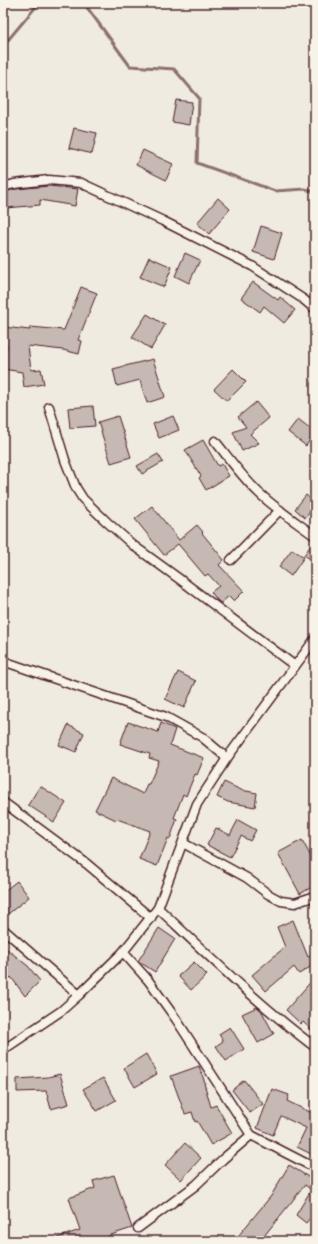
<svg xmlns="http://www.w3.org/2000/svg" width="318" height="1244" font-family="'Comic Neue',sans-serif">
<rect width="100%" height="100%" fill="#f0ebe0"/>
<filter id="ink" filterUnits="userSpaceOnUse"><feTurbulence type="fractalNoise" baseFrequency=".025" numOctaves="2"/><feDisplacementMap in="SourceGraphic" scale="8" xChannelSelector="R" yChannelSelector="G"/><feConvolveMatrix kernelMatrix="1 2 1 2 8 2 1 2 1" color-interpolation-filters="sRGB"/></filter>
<g filter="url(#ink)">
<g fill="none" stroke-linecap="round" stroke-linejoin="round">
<!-- stream -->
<g stroke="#8b6f72" stroke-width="3">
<polyline points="71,3 86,6 130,66 174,69 199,98 197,163 275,191 305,189 315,192"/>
<polyline points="3,46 39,3"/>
</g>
</g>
<!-- building -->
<g fill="#c6b8b3" stroke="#4a1f2b">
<polygon points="176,100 192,102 189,125 172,122"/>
<polygon points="74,128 97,133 92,154 69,148"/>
<polygon points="143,150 173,164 166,180 136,165"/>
<polygon points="49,186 78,189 75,206 40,200 40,205 7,208 5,192 15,189"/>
<polygon points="218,198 230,209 209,234 197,223"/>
<polygon points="261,226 282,233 274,259 253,252"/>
<polygon points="185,253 200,260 189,283 175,276"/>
<polygon points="149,257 172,267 164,287 140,277"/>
<polygon points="253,282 278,300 280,297 295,310 284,323 264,306 260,312 241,298"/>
<polygon points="81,287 97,293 78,340 82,341 79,354 63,350 28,346 31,370 41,369 44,384 24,387 22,372 3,369 7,345 3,345 3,327 30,330 30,327 64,330"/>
<polygon points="147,314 165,325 151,349 132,337"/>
<polygon points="153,359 165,397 147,403 140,380 117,386 113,369"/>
<polygon points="233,369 246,382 227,401 214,389"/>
<polygon points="256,402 269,418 250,434 259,443 242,451 233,432 246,427 238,417"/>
<polygon points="93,406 95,426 70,428 68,408"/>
<polygon points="118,416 131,457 111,463 98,422"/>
<polygon points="173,416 179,430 159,438 153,424"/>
<polygon points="298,419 315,432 306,446 288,432"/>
<polygon points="203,440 218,466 222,464 229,476 206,490 199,478 201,476 185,450"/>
<polygon points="158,454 163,462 142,474 137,466"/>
<polygon points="306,495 315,503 315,506 305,518 295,509"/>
<polygon points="152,506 179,540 197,525 203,532 202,533 224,560 219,565 244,591 234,601 229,596 221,603 218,601 211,592 219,586 208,574 205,576 178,544 164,555 135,519"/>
<polygon points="314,541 315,541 315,562 304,555"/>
<polygon points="292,549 304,557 291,576 279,567"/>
<polygon points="178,672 196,681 184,708 165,699"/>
<polygon points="128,722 158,732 161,723 175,729 170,745 204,758 197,775 195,774 186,796 183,794 174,818 177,819 170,839 168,838 157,866 139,859 150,831 117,819 116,820 95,810 111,778 143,794 147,784 149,784 159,761 149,758 150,754 120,744"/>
<polygon points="68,725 84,733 76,752 59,745"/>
<polygon points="224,782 241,790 257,793 255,807 228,802 217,797"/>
<polygon points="40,786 66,803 54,822 28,805"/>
<polygon points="238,820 256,830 250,841 241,836 230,857 207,845 216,828 230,835"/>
<polygon points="302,840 315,864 315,885 300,894 278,853"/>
<polygon points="17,881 29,897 3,918 3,892"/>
<polygon points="293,920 308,957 310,956 315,964 299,974 294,967 266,991 252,975 285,947 277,927"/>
<polygon points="159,928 175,939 155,972 138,961"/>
<polygon points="3,946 28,966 40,981 25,996 11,977 3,985"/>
<polygon points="194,962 207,975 191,990 178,976"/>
<polygon points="315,977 315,1033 303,1022 301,1024 286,1010"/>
<polygon points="257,1007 261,1010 274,1034 258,1043 242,1014"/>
<polygon points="230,1027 244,1049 226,1061 216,1046 223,1041 219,1034"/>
<polygon points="146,1054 157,1074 135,1087 124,1068"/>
<polygon points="199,1066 205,1083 204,1083 211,1107 216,1105 232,1133 211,1145 197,1121 195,1122 192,1112 185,1114 171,1076"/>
<polygon points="60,1074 69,1104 51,1109 46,1091 17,1092 17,1079 48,1077"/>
<polygon points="103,1078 116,1100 97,1111 83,1089"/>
<polygon points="244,1080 263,1104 250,1113 232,1090"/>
<polygon points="272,1089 289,1095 287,1101 314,1114 315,1111 315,1156 297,1147 306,1128 281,1116 273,1135 257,1128"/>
<polygon points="185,1143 201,1158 181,1180 165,1165"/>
<polygon points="289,1165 315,1181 315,1212 306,1223 296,1215 311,1190 305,1185 260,1241 234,1241 271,1196"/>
<polygon points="114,1175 132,1228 108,1236 110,1241 51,1241 51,1240 80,1230 69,1198 95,1188 93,1181"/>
</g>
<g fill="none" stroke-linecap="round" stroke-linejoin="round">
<!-- minor casing -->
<g stroke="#4a1f2b" stroke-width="11">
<g id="minor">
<polyline points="3,187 14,184 49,180 81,183 163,221 252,266 303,299 315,309"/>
<polyline points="49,407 65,460 76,488 83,499 107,522 134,546 178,578 295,666"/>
<path d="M215,441C229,458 242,477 259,493C276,509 296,522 315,536"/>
<polyline points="231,560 280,510"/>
<polyline points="3,661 166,717 202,737 227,758"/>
<polyline points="3,802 87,864 151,918"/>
<polyline points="183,843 247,878 268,894 281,901 295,903 315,896"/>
<path d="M158,908C209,956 259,1005 315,1047"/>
<polyline points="3,929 79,995"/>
<polyline points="123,952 148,980 176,1019 251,1135 223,1159 196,1185 138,1228"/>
<polyline points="3,1050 61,1011 79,995 123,952 158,908 197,804 227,758 315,639"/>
<polyline points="251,1135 315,1168"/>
</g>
</g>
<!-- minor -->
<use href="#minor" stroke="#f7f3e8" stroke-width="8"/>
</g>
</g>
<!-- margin -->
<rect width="318" height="1244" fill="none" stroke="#f7f3e8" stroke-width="16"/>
<rect x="8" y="8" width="302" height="1228" fill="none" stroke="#4a1f2b" stroke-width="1.5" filter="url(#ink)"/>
</svg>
